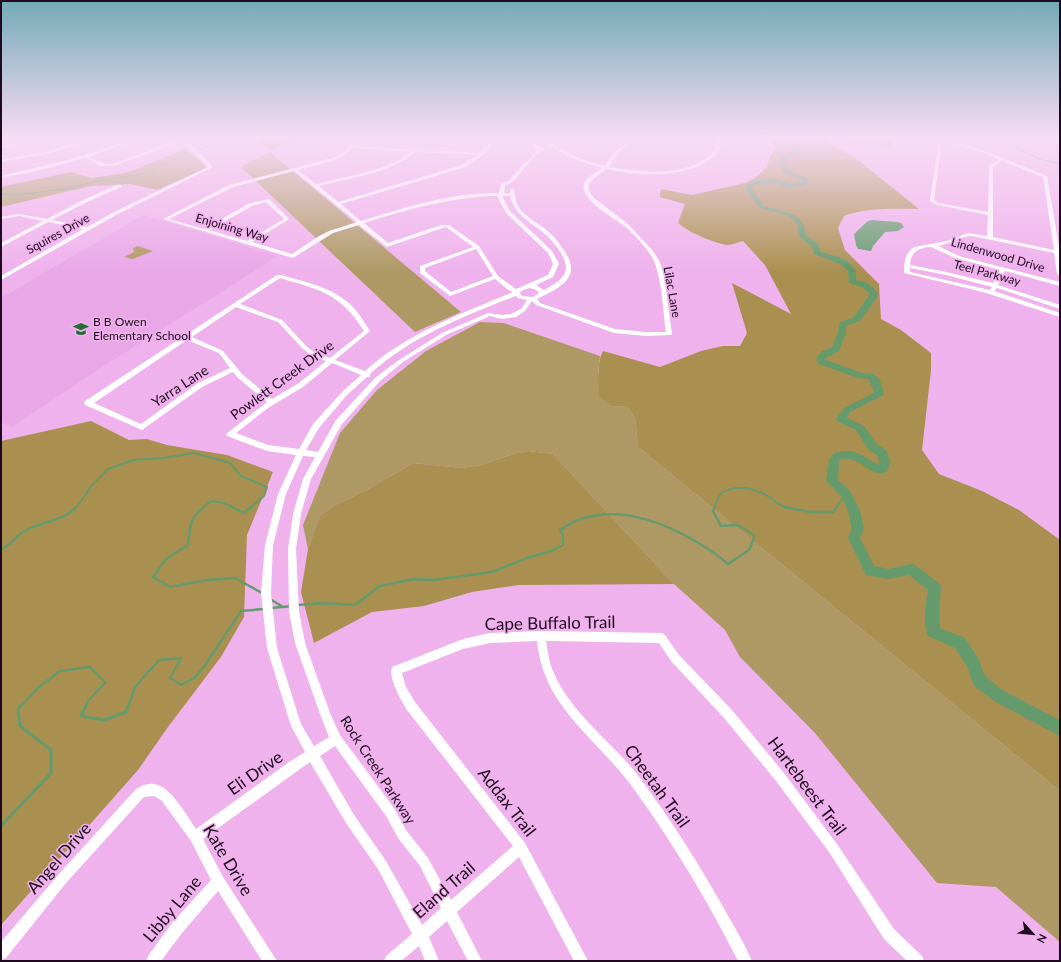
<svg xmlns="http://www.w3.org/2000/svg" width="1061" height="962" font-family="Lato,sans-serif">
<rect width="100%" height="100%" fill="#efb2ec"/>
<!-- built -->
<polygon fill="#eaa7e7" points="143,215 278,256 107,364 12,427 1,422 1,295 8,294"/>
<!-- green -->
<g fill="#ae9964">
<polygon points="274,137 300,137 271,151 258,140"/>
<polygon points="185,149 195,156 206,168 157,190 130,184 91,186 1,207 1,187 71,172 91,178 126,173"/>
<polygon points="270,152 461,312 415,332 241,167"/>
<polygon points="138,246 153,251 133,259 124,257 134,252 133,248"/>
<polygon points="480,322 504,323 600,356 598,372 611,406 628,407 635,418 638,447 1060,791 1060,942 996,887 937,883 815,733 740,657 725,630 674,584 553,454 528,451 513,454 481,465 462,468 413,463 363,492 337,504 320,515 308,549 303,525 340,433 377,390 426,351"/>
</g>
<!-- forest -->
<g fill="#aa9050">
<path d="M766,137H828V143L853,156L919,209C895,209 867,207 844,216L838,228L845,250L879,284L881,319L901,330L931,353V370L922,450L939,474L982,491L1019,510L1060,540V791L638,447L635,418L628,407L611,406L599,397C599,381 596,365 603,351L660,367L701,351L723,346H740L747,333L732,283L791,314L765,265L743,241C738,242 732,245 727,245C714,243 688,232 678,223L685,204L660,197V192L662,189L692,195L745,183L755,178L766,168L771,155L777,148Z"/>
<polygon points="91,421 129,440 147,439 167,445 227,455 273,472 247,535 244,617 221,657 168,727 138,770 1,925 1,441"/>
<polygon points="528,451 553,454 674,584 519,585 472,592 424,606 372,612 314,643 301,592 308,549 320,515 337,504 363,492 413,463 462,468 481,465 513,454"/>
</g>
<!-- water -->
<g fill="#649a6c">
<polygon points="847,137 895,137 891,146 848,142 846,140"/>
<polygon points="872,220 897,222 901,223 904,227 898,231 885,232 873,246 871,251 858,249 856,245 854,234 868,221"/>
</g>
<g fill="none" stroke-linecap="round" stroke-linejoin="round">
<!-- stream-far3 -->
<g stroke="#649a6c" stroke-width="1">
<polyline points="251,137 269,137"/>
<polyline points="1004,137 1017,142 1016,147 1037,158 1060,164"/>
<polyline points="200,149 213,145 226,137"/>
<polyline points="1,194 24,194 66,189 97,181 136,175 150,171 187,152"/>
</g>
<!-- stream-far2 -->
<g stroke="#649a6c" stroke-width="2">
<polyline points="76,508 93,484 108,469 134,460 164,458 194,453 230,463 241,476 267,487 264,496 250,508"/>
<polyline points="203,508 211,501 224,503 234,508"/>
<path d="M714,508C716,503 718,495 723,492C735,485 751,488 762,493C774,498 775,505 789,508"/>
<polyline points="836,508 846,494"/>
</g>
<!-- stream-far1 -->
<g stroke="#649a6c" stroke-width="2.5">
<path d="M204,507C189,519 190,527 188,545L166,559L153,577L170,587L206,580L235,578L262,593"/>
<polyline points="232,507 244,513 251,507"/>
<polyline points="784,507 810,512 833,512 837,507"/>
<path d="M1,549C12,545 14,538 23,532C38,522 67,520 76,507"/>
<polyline points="270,599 283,607 292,606"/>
<path d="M298,605L322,603L355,605L380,586L414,579L433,580L492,572L527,558L551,551L563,545V535L560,530C602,500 656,518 695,541C707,548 718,555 728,564L749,550L755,536L738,525L721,526L713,511L715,507"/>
<polyline points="270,608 282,607"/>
<polyline points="20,707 39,687 60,671 90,667 105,683 88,701 85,707"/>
<polyline points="128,707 135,687 159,660 181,658 170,678 181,685 194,678 203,668 241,611 264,609"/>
</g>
<!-- stream -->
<g stroke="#649a6c" stroke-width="3">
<polyline points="86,706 81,716 104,720 126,712 128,706"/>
<polyline points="1,826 51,773 51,750 20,726 18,709 21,706"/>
</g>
<!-- river -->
<g fill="#649a6c" fill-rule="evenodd">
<path d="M786,137H791L789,139L793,145L801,149L799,152L785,158L789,171L808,178L809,182L805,185L787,188L774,183L754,185L752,190L764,206L792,214L799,219L804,225L806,235L819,245L820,251L846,260L856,270V280L868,283L878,293L877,297L860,321L846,326V333L839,351L826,358V360L862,373L874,374L880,380L884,394L882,396L850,412L847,418L864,426L876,443L887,451L890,461L887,472C868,478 863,456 841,459L839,461L838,480L850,491L860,511L864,529L860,538L874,566L889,569L911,564L915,565L940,584L941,588L939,610L940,628L965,638L978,658L985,676L1004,691L1060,720V736L994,701L974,686L967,666L955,648L928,636C922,623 926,604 928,590L909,575L889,579L866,575L848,538L852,529L848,511L842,497L826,481L829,460L834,453C856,447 861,456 879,465L878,456L868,449L856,430L837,421L836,419L844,408L874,393L869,379L858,378L819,364L816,358L821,352L832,347L838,333L839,323L854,317L870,294L862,287L849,283L848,271L840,264L814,254L813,248L799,236L798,225L795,221L788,216L760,208L746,190L749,183C757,181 767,178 775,179C787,181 789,187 803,181L783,172L779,157L795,150L789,147L783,139Z"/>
<polygon points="795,137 806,137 803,139"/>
</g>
<!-- minor -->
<g fill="#fff" fill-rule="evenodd">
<polygon points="44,137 50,137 1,148 1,146"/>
<polygon points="93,137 98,137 51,153 1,162 1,160 49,151"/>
<path d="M139,137H144L89,157L104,164H113L177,140L172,137C185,135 205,158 213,167L116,215L1,280V276L83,229L48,222L1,247V243L43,221L19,216L1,219V217L19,214L47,219L81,201L117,185H121V187L85,203L52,220L87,227L112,213L208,167L185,144L180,142L114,166H101L85,158L37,171L1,178V176L71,159Z"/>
<path d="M357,137H361L353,146L480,153L492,138L489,137L545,141C553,143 560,149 568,153C579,159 592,162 605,166L615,152L631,139L630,137H634V140L618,153L609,167C640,172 677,177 705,159C714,153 719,148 716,137H720C723,145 719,153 712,158C708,160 703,164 699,166C670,178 636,175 606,169C595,179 581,182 594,198L628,224L653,251L659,260L664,275L672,334L671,335L646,336L614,333L536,305L532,301L525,311L516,317L502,319L490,316L446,335L403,362L380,381L342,424L311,479L301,514L296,549L299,611L305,643L330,713L340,735L394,808L406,830L428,858L451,900L513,846L407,710C401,700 388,678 392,667L463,639L490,633L541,631L662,633L665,635L679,655L732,710L784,773L837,844L894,929L922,956L924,961H907L884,939L829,852L776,781L724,718L671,661L659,643L550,641H546C548,652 549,663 554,673C572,715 613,742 640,778C670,818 697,861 722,905C732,923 744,942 752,961H738C708,902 675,846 636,792C600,740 543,709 537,641L490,643L463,649L402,673L406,687L415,702L525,843L588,961H574L519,857L457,912L482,961H468L447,921L429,937L439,961H425L419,946L401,961H384L386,956L412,934L378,869L346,823L310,762L203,839L223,877L277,961H262L218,891L182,933L161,961H146L148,956L172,923L211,880L191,841L162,801L154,796L144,797L66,883L6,958L1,960V942L58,875L136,789C142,786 147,783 154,784C171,786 187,816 196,829L289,762L305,752L291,726L267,648L261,593L265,545L278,494L296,455L267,451L227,436L226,434L267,402L238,378L233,372L202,387L142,430L85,405L84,403L85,401L277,275H281C305,282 333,287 352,306C359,313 364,322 370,331L335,360L365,371C407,333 461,314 513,292L507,289L495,279L450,296L420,273V266L473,247L446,227L387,247L359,225L333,233L293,258L163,219L229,185L336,157L345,151ZM496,139L534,143L532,144L535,149L539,150L536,151L508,181L501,184L499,193C452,192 406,207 361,221L341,204L466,167L483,155ZM539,143H545L549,145L548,149H550L552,147C568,157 584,163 602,168C596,173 581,179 584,190C587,203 612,217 623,225C632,232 648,249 653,259C662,278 663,311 666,332H646L615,329L540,303L537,299C560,288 584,277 563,249C558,241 552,234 544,228C536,222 527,217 520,209C515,203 516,196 514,189H510V194L504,193L505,186C522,179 528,156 545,150V148L538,147L536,144ZM351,148L411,152C390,170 344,177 316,184L298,170C316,165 339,163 351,148ZM415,152L478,155L462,165L338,202L319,186C349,178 392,173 415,152ZM294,171L357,222L329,231L319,236L292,254L252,242L289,219L269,199L248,204L204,229L169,219L233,187ZM489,196H498V198L506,213L548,253L553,264L548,275L516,289L498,276L479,246L449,225H441L388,243L364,223C405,210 445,199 489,196ZM503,196H510C514,215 532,223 545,234C552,240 558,248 562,255C573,274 559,282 544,290L536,285L553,277L559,264L552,251L510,211L503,198ZM266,202L284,219L247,241L209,230L252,206ZM476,249L493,276L451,292L425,271V268ZM280,278C320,290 340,293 364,331L330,358L315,353L306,346L282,320L240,304ZM529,288L534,289L539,292L538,294L532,297L522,296L520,293L521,291ZM516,296L518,298L527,300L521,309L511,314L502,315L488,313L442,333L399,360L376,377L336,420L318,452L306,450L319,428L347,395L367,377H370V374C412,336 465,316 516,296ZM236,307L278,322L302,348L311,355L326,361L299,383L272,399L242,374L223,351L192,337ZM187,340L219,353L230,368L198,383L141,424L94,403ZM332,363L361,375L343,391L313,424L299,449L268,445L236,433L268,408L303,387ZM303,456L315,457L303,479L293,514L288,549L289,611L295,643L320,714L329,737L314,746L301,724L277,648L271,593L273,545L286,494ZM335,746L386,816L398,838L420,866L441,908L422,925L386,861L354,815L320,756Z"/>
<polygon points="1057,137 1060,137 1060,138 1058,138"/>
<path d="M939,138L983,150L1047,176L1060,252V276L1057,274L1054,253L972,236C961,236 950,244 938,246L959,256L1060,282V286L1005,271L998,285L1060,305V309L997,288L994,291L1060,313V317L983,292L904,273C904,262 905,253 914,247L947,241L968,233L987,236L988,215L937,205L930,201ZM942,141L981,152L999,159L989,166L988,212L938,203L934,200ZM1002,161L1043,177L1054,250L993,237V167ZM931,247L955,258L1000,270L993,283L946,272L910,265C911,251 919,248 931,247ZM910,268L946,275L992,287L990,290L910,272Z"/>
</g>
</g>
<!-- sky -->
<linearGradient id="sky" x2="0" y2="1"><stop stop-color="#73aab6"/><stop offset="0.51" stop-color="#f8dcf6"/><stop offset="1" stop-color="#f8dcf6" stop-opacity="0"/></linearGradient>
<rect width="1061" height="271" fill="url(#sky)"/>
<!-- icons -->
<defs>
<g id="school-bare" transform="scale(1.2)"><path d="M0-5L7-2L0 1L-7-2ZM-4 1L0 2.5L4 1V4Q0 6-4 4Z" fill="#276b36" stroke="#efb2ec" stroke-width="2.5" paint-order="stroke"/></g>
</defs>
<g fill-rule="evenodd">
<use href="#school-bare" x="81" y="329"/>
</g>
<g text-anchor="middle" stroke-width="3" stroke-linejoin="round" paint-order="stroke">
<!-- far-street labels -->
<g font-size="12" fill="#1f091e" stroke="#efb2ec">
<text transform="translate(232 228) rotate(16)" y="4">Enjoining Way</text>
<text transform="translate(58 234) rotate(-29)" y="4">Squires Drive</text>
<text transform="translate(998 255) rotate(16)" y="4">Lindenwood Drive</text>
<text transform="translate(987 273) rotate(15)" y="4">Teel Parkway</text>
<text transform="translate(672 292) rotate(80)" y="4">Lilac Lane</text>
</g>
<!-- far-poi labels -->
<g font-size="12" fill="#1f091e" stroke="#efb2ec" text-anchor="start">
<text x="93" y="326">B B Owen<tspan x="93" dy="14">Elementary School</tspan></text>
</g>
<!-- street labels -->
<g font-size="14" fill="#1f091e" stroke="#efb2ec">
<text transform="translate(282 380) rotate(-36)" y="5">Powlett Creek Drive</text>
<text transform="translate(180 386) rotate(-33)" y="5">Yarra Lane</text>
<text transform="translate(378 770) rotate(57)" y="5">Rock Creek Parkway</text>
</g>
<!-- near-street labels -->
<g font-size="17" fill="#1f091e" stroke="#efb2ec">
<text transform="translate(550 623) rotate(-1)" y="6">Cape Buffalo Trail</text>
<text transform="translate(255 773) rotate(-35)" y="6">Eli Drive</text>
<text transform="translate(657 786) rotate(54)" y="6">Cheetah Trail</text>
<text transform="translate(807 786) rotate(53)" y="6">Hartebeest Trail</text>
<text transform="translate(507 802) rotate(52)" y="6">Addax Trail</text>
<text transform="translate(59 858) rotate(-49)" y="6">Angel Drive</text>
<text transform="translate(228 860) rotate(59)" y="6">Kate Drive</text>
<text transform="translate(444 890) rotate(-41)" y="6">Eland Trail</text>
<text transform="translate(172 909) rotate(-50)" y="6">Libby Lane</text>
</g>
</g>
<!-- border -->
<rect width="1061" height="962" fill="none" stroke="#1f091e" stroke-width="4"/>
<!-- north arrow -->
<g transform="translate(1033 934) rotate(117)" stroke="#efb2ec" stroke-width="3" paint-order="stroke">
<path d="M0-3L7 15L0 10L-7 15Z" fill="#1f091e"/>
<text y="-6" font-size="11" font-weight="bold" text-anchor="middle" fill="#1f091e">N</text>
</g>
</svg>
